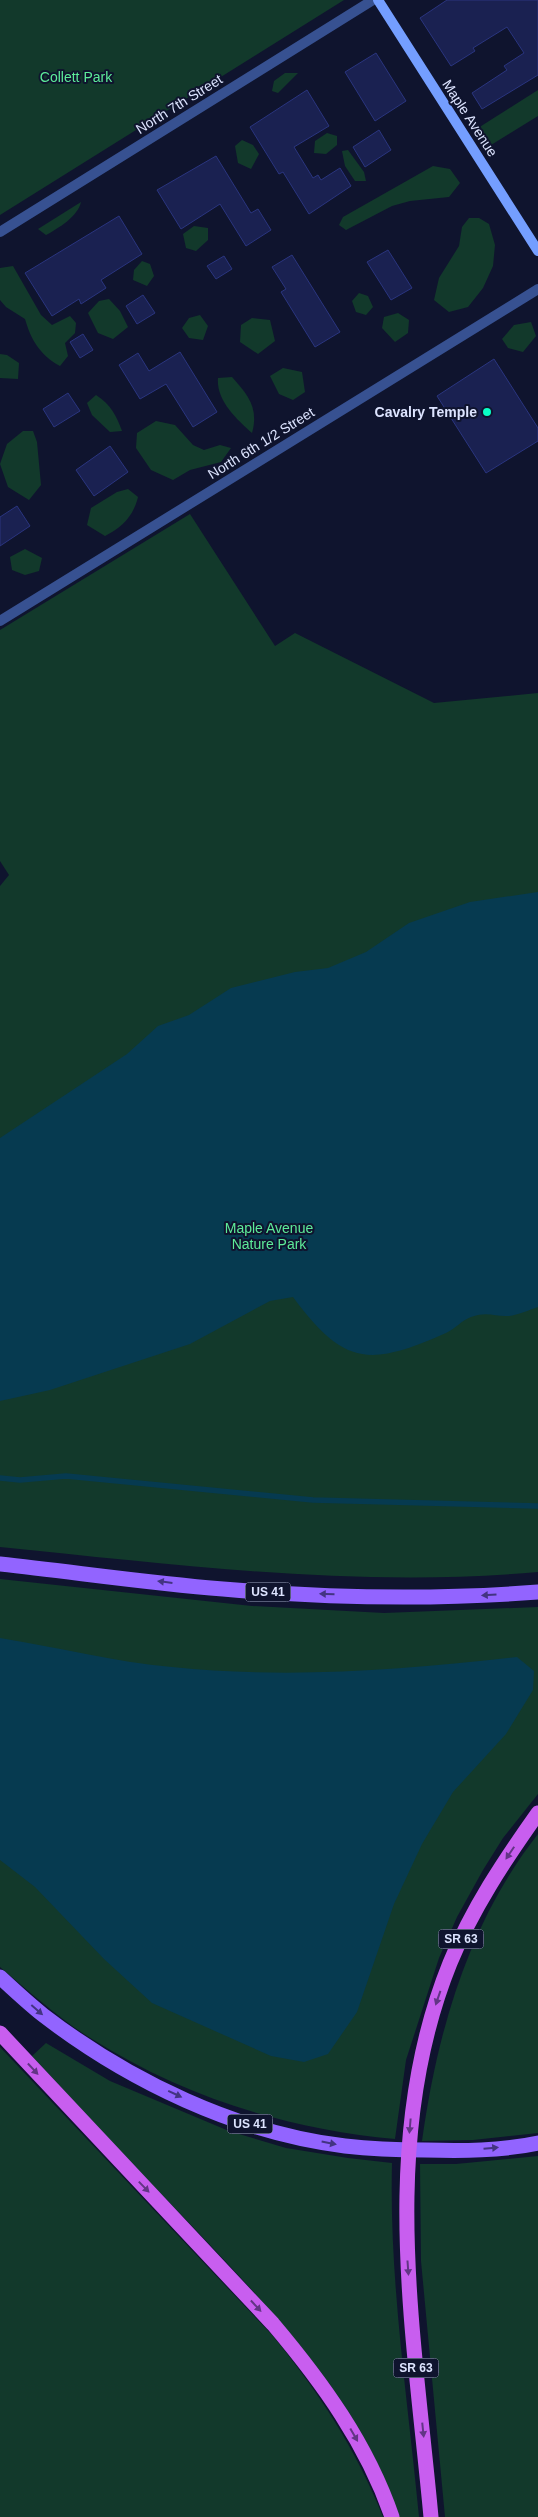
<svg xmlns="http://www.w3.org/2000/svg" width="538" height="2517" font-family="Helvetica,sans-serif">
<rect width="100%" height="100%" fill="#0f142e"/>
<!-- green -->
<g fill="#12392b">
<polygon points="0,0 344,0 0,215"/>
<polygon points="285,73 298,73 278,93 272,91 274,81"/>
<polygon points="538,90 538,116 491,145 482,144 476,132 478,128"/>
<polygon points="327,133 337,136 337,145 326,154 314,153 315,141"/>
<polygon points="242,140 253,145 259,154 251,169 238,163 235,146"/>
<polygon points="348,150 364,172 366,181 355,181 345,166 342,151"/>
<polygon points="433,166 450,169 460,183 449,197 410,201 392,206 346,230 339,225 343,217"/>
<path d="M81,202C78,216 59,228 46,235L38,229Z"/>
<polygon points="469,218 479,218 489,224 495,245 493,266 483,288 468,307 449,312 434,300 439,278 459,246 462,227"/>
<polygon points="194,226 208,228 208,240 196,251 186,248 183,234"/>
<polygon points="142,261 150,264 154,276 147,286 133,280 134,270"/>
<path d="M13,266L41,315L52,325L70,316L76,323L75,333L65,343L68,356L60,366C40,355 31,340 25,319L6,307L0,300V268Z"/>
<polygon points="359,293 368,296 373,307 366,315 356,312 352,301"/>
<polygon points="109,299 120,311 128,327 113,339 98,333 88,313 99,301"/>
<polygon points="398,313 409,320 408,333 395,342 382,328 384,317"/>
<polygon points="200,315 208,326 203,340 189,338 182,328 189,318"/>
<polygon points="252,318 270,320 275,341 258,354 240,342 241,325"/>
<polygon points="531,322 536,336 523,352 508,348 502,339 514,325"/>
<polygon points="0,354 7,355 19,363 18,379 0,378"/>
<polygon points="283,368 302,372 305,392 293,400 279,394 270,376"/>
<path d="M232,377C248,395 259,408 252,433C236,419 216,400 218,378Z"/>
<path d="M96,395C111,405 116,415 122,431L110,432L92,415L87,403Z"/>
<polygon points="156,421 175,425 193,445 204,450 220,445 231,448 221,462 190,470 173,480 151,470 136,448 137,433"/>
<polygon points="23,431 33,431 37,442 41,485 29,500 8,487 0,464 7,444"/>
<path d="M128,489L138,497C133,517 122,527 105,536L87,525L91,508L117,492Z"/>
<path d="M190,514L275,646L295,633L434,703L538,693V1572C358,1588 179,1565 0,1547V886L9,875L0,861V630Z"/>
<polygon points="25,549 42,558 39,571 25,575 12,570 10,557"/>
<path d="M0,1579L252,1606L384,1613L538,1607V1794L503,1838L483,1870L457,1917L439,1958L406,2060L395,2139C287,2129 184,2097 92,2039C59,2019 30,1992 0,1967Z"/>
<path d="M538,1834V2133L473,2140L422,2141C437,2032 469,1921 538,1834Z"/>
<path d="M46,2043L110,2081L229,2131L286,2148L348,2158L392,2163C389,2281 408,2400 419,2517H399C362,2402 274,2313 193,2227C139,2171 85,2114 32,2056Z"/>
<path d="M0,2047L272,2335C318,2391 356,2449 383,2517H0Z"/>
<polygon points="538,2156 538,2517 445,2517 421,2261 420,2164 456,2164"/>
</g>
<!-- water -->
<g fill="#063a50">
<path d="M538,892V1307C529,1310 518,1315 509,1316C495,1317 488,1311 471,1317C462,1320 455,1329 446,1333C369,1367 344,1366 293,1297L270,1301L190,1344L50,1390L0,1401V1138L127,1054L158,1026L189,1015L231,988L295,972L328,968L366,952L409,923L470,902Z"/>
<path d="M0,1638C57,1647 115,1662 172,1667C287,1679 404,1670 517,1657L534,1671L533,1690L506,1734L453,1792L422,1844L394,1904L357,2012L328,2054L304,2062L271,2056L152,2003L104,1959L35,1887L0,1860Z"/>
</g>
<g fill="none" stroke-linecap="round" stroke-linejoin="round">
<!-- stream -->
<polyline stroke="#063a50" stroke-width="5.5" points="0,1478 20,1480 66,1476 313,1500 538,1506"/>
</g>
<!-- building -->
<g fill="#1a2151" stroke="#2a357f">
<polygon points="447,0 538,0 538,75 482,109 472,93 507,70 504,66 524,53 507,27 473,48 475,51 451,66 420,18"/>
<polygon points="376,53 406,101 375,121 345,72"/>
<polygon points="307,90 329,126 294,147 313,178 318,175 321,180 340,168 351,186 309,214 283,172 279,174 250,127"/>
<polygon points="379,130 391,150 365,167 353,147"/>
<polygon points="216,156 251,213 258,209 271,230 246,246 220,204 181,229 157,190"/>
<polygon points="119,216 142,254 101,280 106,288 81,304 79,299 52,316 25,273"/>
<polygon points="388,250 412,288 391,300 367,262"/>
<polygon points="292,255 340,332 315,347 281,292 286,289 272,267"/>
<polygon points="224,256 232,269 216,279 207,266"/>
<polygon points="143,295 155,313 137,324 126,306"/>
<polygon points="83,334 93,350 80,358 70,342"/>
<polygon points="180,352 217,412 193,427 166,384 140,399 119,365 138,353 149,371"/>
<polygon points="494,359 538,428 538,441 486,473 437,396"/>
<polygon points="68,393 80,411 54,427 43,409"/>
<polygon points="110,446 128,472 94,496 76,470"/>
<polygon points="17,506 30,526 0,546 0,517"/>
</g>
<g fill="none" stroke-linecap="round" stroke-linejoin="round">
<!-- minor -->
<g stroke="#375191" stroke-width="10">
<polyline points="0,232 373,0"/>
<polyline points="0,621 538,289"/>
</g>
<!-- secondary -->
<polyline stroke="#749eff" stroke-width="10" points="378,0 538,251"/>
<!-- primary -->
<g stroke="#9264ff" stroke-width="15">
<path d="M0,1564C74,1572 148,1583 223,1589C327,1598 434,1600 538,1592"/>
<path d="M0,1977C14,1990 28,2003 43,2015C129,2081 237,2133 345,2146C371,2149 399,2150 425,2150C462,2151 501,2151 538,2143"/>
</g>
<!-- trunk -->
<g stroke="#c85eef" stroke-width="15">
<path d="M0,2033L273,2324C322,2382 367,2444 392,2517"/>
<path d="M431,2517C414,2332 378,2141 450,1963C472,1909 504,1861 538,1813"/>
</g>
</g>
<!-- one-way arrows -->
<defs><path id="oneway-solid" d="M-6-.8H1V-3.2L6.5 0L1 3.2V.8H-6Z" transform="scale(1.25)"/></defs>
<g fill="#433482">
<use href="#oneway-solid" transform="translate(165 1582) rotate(-173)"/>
<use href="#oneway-solid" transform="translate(327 1594) rotate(-179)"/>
<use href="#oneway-solid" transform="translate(489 1595) rotate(177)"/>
<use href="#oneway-solid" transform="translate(37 2010) rotate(41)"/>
<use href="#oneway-solid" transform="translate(175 2094) rotate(25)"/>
<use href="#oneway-solid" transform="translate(329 2143) rotate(11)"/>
<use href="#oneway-solid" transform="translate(491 2148) rotate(-5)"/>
</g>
<g fill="#623585">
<use href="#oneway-solid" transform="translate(510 1853) rotate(124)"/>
<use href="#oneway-solid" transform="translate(438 1998) rotate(109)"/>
<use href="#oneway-solid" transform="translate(33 2069) rotate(47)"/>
<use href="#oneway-solid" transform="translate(410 2126) rotate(95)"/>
<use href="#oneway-solid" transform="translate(144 2187) rotate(46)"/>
<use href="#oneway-solid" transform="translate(408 2268) rotate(86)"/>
<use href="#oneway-solid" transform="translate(256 2306) rotate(47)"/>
<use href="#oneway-solid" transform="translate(423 2430) rotate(84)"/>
<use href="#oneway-solid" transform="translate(354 2435) rotate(60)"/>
</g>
<!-- markers -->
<circle fill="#09ffc7" stroke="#0f142e" stroke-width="2" cx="487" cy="412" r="5"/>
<g text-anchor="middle" stroke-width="4" stroke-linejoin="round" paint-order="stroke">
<!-- shield labels -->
<g fill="#0f142e" stroke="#9fa6c0" stroke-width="1">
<rect x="245.5" y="1582.5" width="45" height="19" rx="4"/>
<rect x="438.5" y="1929.5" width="45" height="19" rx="4"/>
<rect x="227.5" y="2114.5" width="45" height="19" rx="4"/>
<rect x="393.5" y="2358.5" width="45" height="19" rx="4"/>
</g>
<g font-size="12" font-weight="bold" fill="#dde4ff">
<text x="268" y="1596">US 41</text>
<text x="461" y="1943">SR 63</text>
<text x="250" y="2128">US 41</text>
<text x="416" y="2372">SR 63</text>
</g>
<!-- park labels -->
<g font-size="14" fill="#5deb99" stroke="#0f142e">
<text x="76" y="82">Collett Park</text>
<text x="269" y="1233">Maple Avenue<tspan x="269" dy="16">Nature Park</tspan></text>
</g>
<!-- street labels -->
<g font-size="14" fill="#dde4ff" stroke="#0f142e">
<text transform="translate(179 104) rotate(-32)" y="5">North 7th Street</text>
<text transform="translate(470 118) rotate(57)" y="5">Maple Avenue</text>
<text transform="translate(261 443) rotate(-32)" y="5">North 6th 1/2 Street</text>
</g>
<!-- poi labels -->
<g font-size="14" font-weight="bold" fill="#dde4ff" stroke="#0f142e" text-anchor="end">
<text x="477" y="417">Cavalry Temple</text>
</g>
</g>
</svg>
